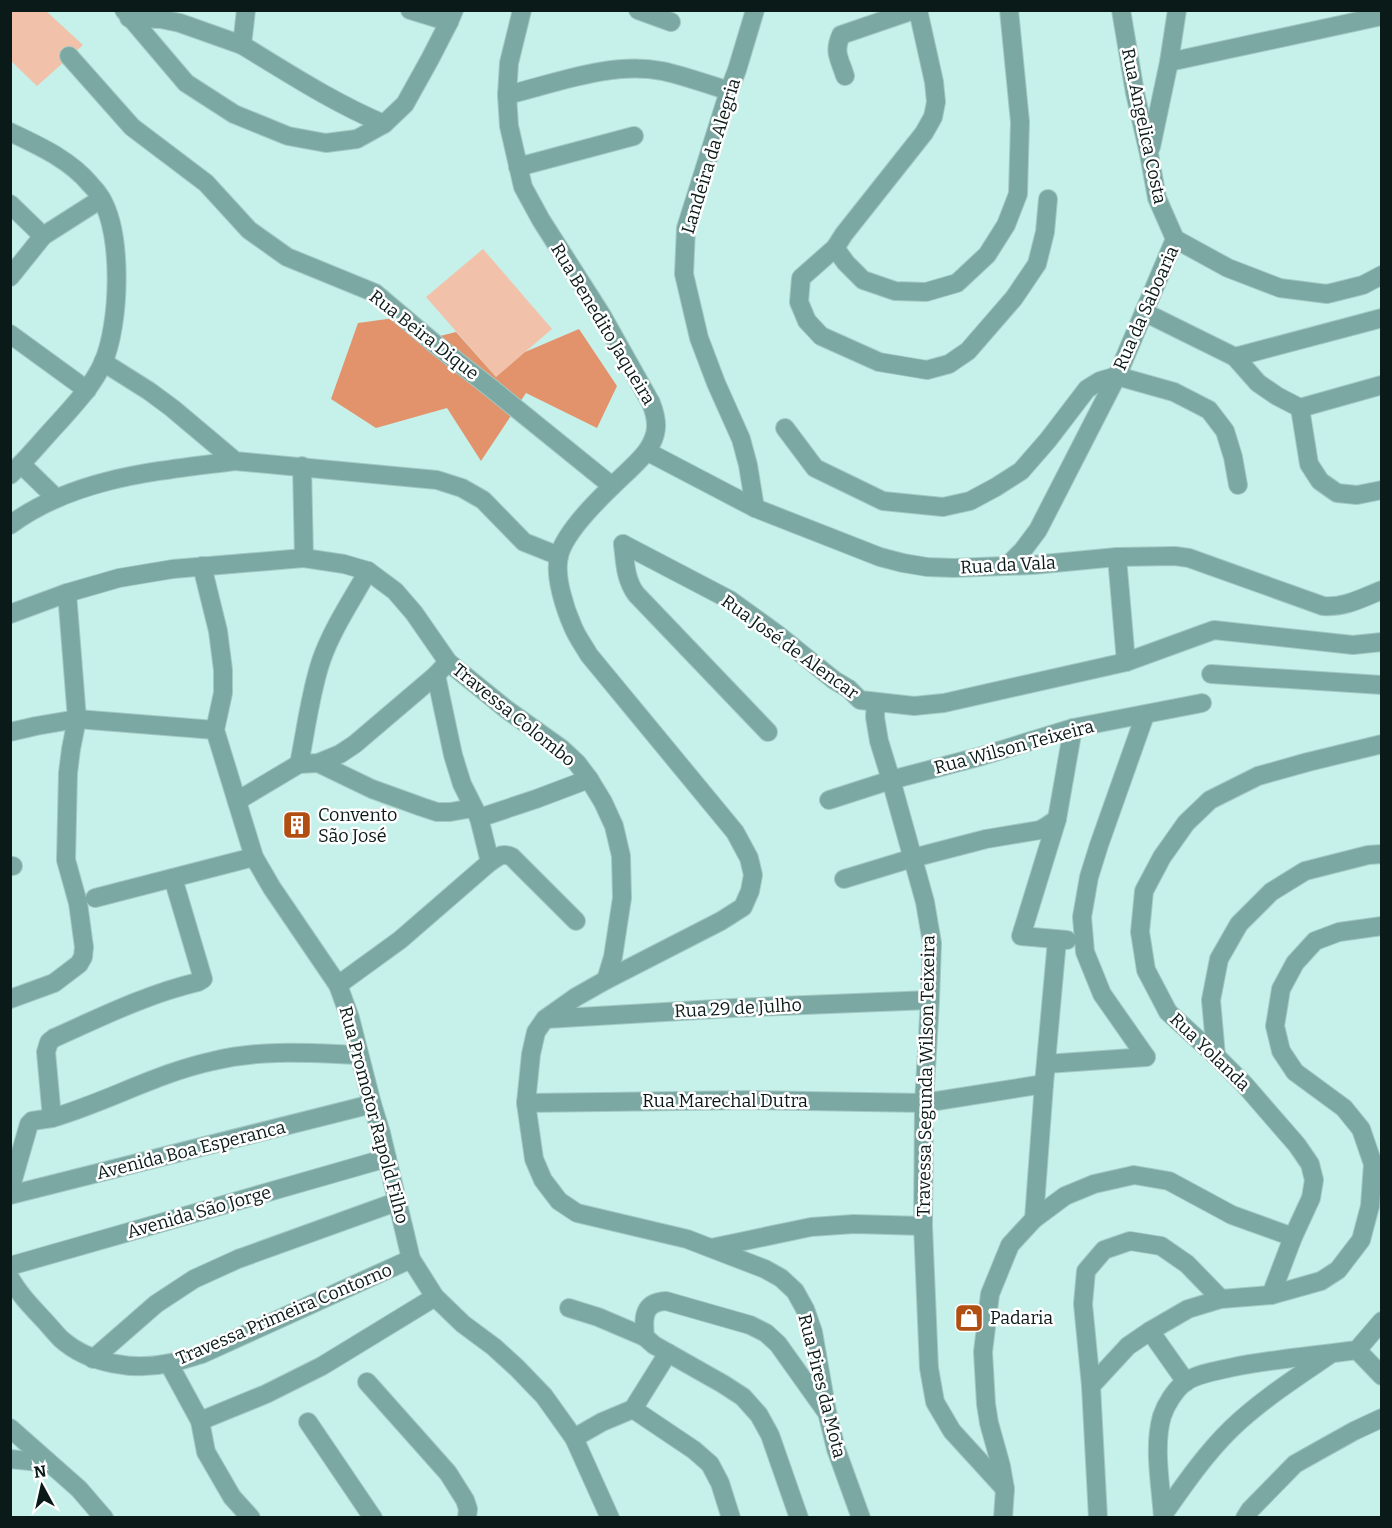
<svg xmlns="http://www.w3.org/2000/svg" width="1392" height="1528" font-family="Bitter,serif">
<rect width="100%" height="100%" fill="#c6f0ea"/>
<!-- green -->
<g fill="#f2c1a9">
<polygon points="10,11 46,11 83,45 37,86 11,61"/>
<polygon points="483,249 552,329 496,377 426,297"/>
</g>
<!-- forest -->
<polygon fill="#e2936c" points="409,316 432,338 456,332 496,377 525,352 579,329 617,386 597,428 526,393 481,461 447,408 376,428 331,399 358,323"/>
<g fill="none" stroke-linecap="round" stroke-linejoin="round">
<!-- minor casing -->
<g stroke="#a4c9c4" stroke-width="20">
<g id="minor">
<polyline points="124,10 186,83 234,114 288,136 326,143 357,139 384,124 405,104 430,59 449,22 454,10"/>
<path d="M246,10L242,45C288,73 334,103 384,124"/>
<polyline points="410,10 449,22"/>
<path d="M522,10L509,63L507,95L509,126L523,187L541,220L601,314L651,403C655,413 658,423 655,434C650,452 638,461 625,474C606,492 565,530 559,556C554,576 565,609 573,627C577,637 584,646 589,655L735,832L749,858L753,875L750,891L743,907L721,921L606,980L576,997L545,1019L536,1032L531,1054L526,1103L534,1159L543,1180L559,1201L577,1213L687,1239L765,1269L781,1278L795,1291L805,1309L813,1332L827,1412L836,1449L861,1518"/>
<polyline points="638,10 671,22"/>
<polyline points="755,10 737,70 729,91 686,228 684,274 699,338 716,383 741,439 748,465 755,508"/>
<polyline points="918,10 934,82 936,102 933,117 924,133 844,234 835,248 801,278 799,302 807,321 821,336 879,362 927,370 949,364 968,351 1014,298 1037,264 1045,232 1048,199"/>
<polyline points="1121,10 1135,93 1149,154 1157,198 1175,239"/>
<polyline points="129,18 161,19 180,23 242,45"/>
<polyline points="69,56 132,127 206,183 249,230 287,257 375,293 440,348 491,388 612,486"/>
<polyline points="1169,62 1382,16"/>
<path d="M845,76C840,59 833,53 841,35L914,10"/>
<path d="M507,95C556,83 612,61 662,71C685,76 707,84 729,91"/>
<path d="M10,132C39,146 69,159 90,184C94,188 98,193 101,198C123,235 120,324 103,363C93,385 76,403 60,421C43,439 28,458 10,475"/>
<polyline points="1151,147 1169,62 1177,10"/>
<polyline points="518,167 634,136"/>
<polyline points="10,204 43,236"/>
<polyline points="1175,239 1228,268 1280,288 1327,294 1363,285 1382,275"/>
<polyline points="835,248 846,263 863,280 895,291 926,292 957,283 987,255 1006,225 1018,194 1020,122 1009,10"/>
<polyline points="10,277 43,236 101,199"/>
<polyline points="1144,312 1235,357 1258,383 1277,396 1300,408 1382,385"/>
<polyline points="10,334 87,390"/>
<polyline points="1235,357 1382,318"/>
<polyline points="103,362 149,391 172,408 235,461 437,480 462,488 483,500 524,542 559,556"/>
<polyline points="1300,408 1309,464 1320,481 1337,493 1357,495 1382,490"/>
<polyline points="785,428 815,468 883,501 943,507 970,501 996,487 1021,471 1048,440 1087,389 1100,381 1117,376 1174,392 1209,410 1225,431 1233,457 1238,485"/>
<path d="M648,452L755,508L880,557L903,563L927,567L954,568L1033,565L1117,557L1175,556L1189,558L1323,606C1344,608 1362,598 1382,590"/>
<polyline points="21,464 56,498"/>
<polyline points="302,466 304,558"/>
<path d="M10,525C75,477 158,471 235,461"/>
<polyline points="623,544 730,600 777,634 834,680 849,689 860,700 914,706 944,703 1126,662 1214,630 1353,645 1382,642"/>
<path d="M623,544C625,561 625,579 636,594L768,732"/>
<polyline points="1117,557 1126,662"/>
<polyline points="202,566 218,631 223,670 223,693 215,730 254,857 272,888 338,985 350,1018 372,1104 381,1133 411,1259 435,1297 463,1324 494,1347 517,1368 544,1396 574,1438 610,1518"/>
<polyline points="1007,566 1023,550 1038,530 1117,376 1175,239"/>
<polyline points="10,614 67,593 119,578 173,569 304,558 344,564 368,571 395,591 414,613 448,662 506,709 562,749 577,763 589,779 603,802 614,826 621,856 622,898 613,957 606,980"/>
<polyline points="1211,674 1382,685"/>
<polyline points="436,675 453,755 462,784 479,818 490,862"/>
<polyline points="876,702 875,717 879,741 891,780 925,902 932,943 930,1000 924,1103 923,1226 929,1368 935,1402 952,1431 1005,1489"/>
<polyline points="1145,715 1099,845 1089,877 1082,917 1085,952 1102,994 1146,1057"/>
<polyline points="10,732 36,726 77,719 215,730"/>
<polyline points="318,763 372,789 422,807 437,812 450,812 473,808"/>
<path d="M299,764C306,730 310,694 321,661C332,629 352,600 368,571"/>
<polyline points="829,800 891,780 982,756 1073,728 1202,703"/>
<polyline points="237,801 299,764 318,763 340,754 355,744 436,675 448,662"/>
<polyline points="479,818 536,799 589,779"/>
<polyline points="1057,819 1021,936 1067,940"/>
<polyline points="10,866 13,866"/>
<polyline points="844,879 913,858 986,839 1040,830 1047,826 1057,819 1073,728"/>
<polyline points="95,898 254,857"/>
<path d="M338,985L400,940L490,862C498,857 502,852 512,857L576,921"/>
<polyline points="10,999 54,983 79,964 83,957 84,947 78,903 66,860 68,773 71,749 77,719 67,593"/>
<polyline points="546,1019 733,1008 930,1000"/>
<polyline points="1216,1056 1211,1000 1219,959 1239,924 1271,892 1305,871 1368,855 1382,854"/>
<polyline points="1046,1064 1146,1057"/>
<polyline points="526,1103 754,1100 924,1103 1044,1084"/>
<path d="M52,1118C107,1102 157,1073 213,1061C262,1049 309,1053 359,1055"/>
<path d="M10,1190L29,1124L32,1121L52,1118L46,1052L49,1042L54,1038C101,1017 147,994 198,982L203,979L173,878"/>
<polyline points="10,1195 372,1104"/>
<polyline points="1034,1219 1044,1084 1057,940"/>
<polyline points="711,1248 811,1227 854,1224 923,1226"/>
<polyline points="10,1266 387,1158"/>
<path d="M10,1278C20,1295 29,1304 42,1318C48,1324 54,1332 61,1339C89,1364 134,1371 170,1363C181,1361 191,1357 202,1354L411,1259"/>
<polyline points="1271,1295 1293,1237 1311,1198 1314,1180 1310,1164 1297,1145 1244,1084 1216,1056 1168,1012 1146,970 1140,932 1144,891 1162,857 1186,823 1210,800 1258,776 1308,762 1382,744"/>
<polyline points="569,1308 598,1317 645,1337"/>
<polyline points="1150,1331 1186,1382"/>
<polyline points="1357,1350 1382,1376"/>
<polyline points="93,1359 156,1304 194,1279 238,1259 396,1202"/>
<polyline points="169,1364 200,1421 206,1452 232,1497 251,1518"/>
<polyline points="367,1382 448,1473 465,1500 468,1509 467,1518"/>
<polyline points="1091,1386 1083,1304 1086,1271 1104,1250 1130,1241 1161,1246 1187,1264 1221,1299"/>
<polyline points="633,1409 694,1450 710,1464 720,1483 731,1518"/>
<polyline points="200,1421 266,1394 322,1366 435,1297"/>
<polyline points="308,1422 373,1518"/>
<polyline points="10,1428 79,1489 104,1518"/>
<polyline points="574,1438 602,1422 633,1409 668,1353"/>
<polyline points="10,1459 49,1463"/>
<path d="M1163,1515C1184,1485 1206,1453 1232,1428C1261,1400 1296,1378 1329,1355"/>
<path d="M799,1518L770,1435L759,1415L743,1397L723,1384L654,1345L645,1337C643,1318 643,1302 666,1301L750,1325L766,1333L778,1344L825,1410"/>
<polyline points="1003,1518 1005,1489 1001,1466 989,1423 986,1404 983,1352 990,1294 1010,1245 1034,1219 1065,1196 1094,1184 1134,1175 1169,1181 1232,1215 1293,1237"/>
<polyline points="1098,1518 1091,1386 1128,1346 1150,1331 1188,1309 1221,1299 1271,1295 1321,1281 1338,1270 1361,1240 1370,1206 1373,1164 1361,1129 1344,1108 1295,1072 1281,1051 1275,1026 1281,989 1295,963 1315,941 1339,932 1382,926"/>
<path d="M1163,1518C1161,1486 1153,1447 1162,1416C1166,1404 1175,1390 1185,1382C1197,1374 1215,1371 1229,1368C1271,1359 1314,1356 1357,1350L1382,1321"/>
<polyline points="1245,1518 1250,1510 1295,1464 1354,1431 1382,1418"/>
</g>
</g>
<!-- minor -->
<use href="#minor" stroke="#7ba8a3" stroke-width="18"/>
</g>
<!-- icons -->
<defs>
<g id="building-square" transform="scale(1.5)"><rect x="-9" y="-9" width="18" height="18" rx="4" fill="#b14f12" stroke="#fff"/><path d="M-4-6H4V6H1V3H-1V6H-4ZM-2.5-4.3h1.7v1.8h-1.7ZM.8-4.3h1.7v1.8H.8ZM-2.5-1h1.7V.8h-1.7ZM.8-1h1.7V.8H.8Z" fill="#fff"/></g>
<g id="shop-square" transform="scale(1.5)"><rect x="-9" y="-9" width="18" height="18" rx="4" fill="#b14f12" stroke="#fff"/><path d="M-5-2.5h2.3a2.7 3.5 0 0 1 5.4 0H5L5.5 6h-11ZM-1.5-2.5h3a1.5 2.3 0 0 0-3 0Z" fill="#fff"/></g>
</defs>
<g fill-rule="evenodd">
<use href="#building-square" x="297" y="825"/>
<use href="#shop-square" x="969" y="1318"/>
</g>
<g text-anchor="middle" stroke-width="5" stroke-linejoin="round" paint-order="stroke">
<!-- street labels -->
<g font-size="18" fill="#0a1a18" stroke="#fff">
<text transform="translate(1144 126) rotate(78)" y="6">Rua Angelica Costa</text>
<text transform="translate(711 156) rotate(-73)" y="6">Landeira da Alegria</text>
<text transform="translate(1146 308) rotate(-66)" y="6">Rua da Saboaria</text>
<text transform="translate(603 324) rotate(59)" y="6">Rua Benedito Jaqueira</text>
<text transform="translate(424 335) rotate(38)" y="6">Rua Beira Dique</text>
<text transform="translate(1008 565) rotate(-3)" y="6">Rua da Vala</text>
<text transform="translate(790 647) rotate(36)" y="6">Rua José de Alencar</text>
<text transform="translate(514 715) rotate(39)" y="6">Travessa Colombo</text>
<text transform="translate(1014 747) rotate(-15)" y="6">Rua Wilson Teixeira</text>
<text transform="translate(738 1008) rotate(-3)" y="6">Rua 29 de Julho</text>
<text transform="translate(1210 1052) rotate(44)" y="6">Rua Yolanda</text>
<text transform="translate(926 1076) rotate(-89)" y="6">Travessa Segunda Wilson Teixeira</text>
<text x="725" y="1107">Rua Marechal Dutra</text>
<text transform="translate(374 1115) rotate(75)" y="6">Rua Promotor Rapold Filho</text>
<text transform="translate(191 1150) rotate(-14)" y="6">Avenida Boa Esperanca</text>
<text transform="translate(199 1212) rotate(-16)" y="6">Avenida São Jorge</text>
<text transform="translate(284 1314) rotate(-23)" y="6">Travessa Primeira Contorno</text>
<text transform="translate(822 1386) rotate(76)" y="6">Rua Pires da Mota</text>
</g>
<!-- poi labels -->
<g font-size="18" fill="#0a1a18" stroke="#fff" text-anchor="start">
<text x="318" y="821">Convento<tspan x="318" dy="21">São José</tspan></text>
<text x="990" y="1324">Padaria</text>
</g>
</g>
<!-- border -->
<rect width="1392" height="1528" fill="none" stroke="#0a1a18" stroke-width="24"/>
<!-- north arrow -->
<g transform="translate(42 1486) rotate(352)" stroke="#ffffff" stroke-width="4.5" paint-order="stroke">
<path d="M0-4.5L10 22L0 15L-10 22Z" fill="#0a1a18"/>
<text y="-9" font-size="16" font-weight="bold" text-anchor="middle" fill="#0a1a18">N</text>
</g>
</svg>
